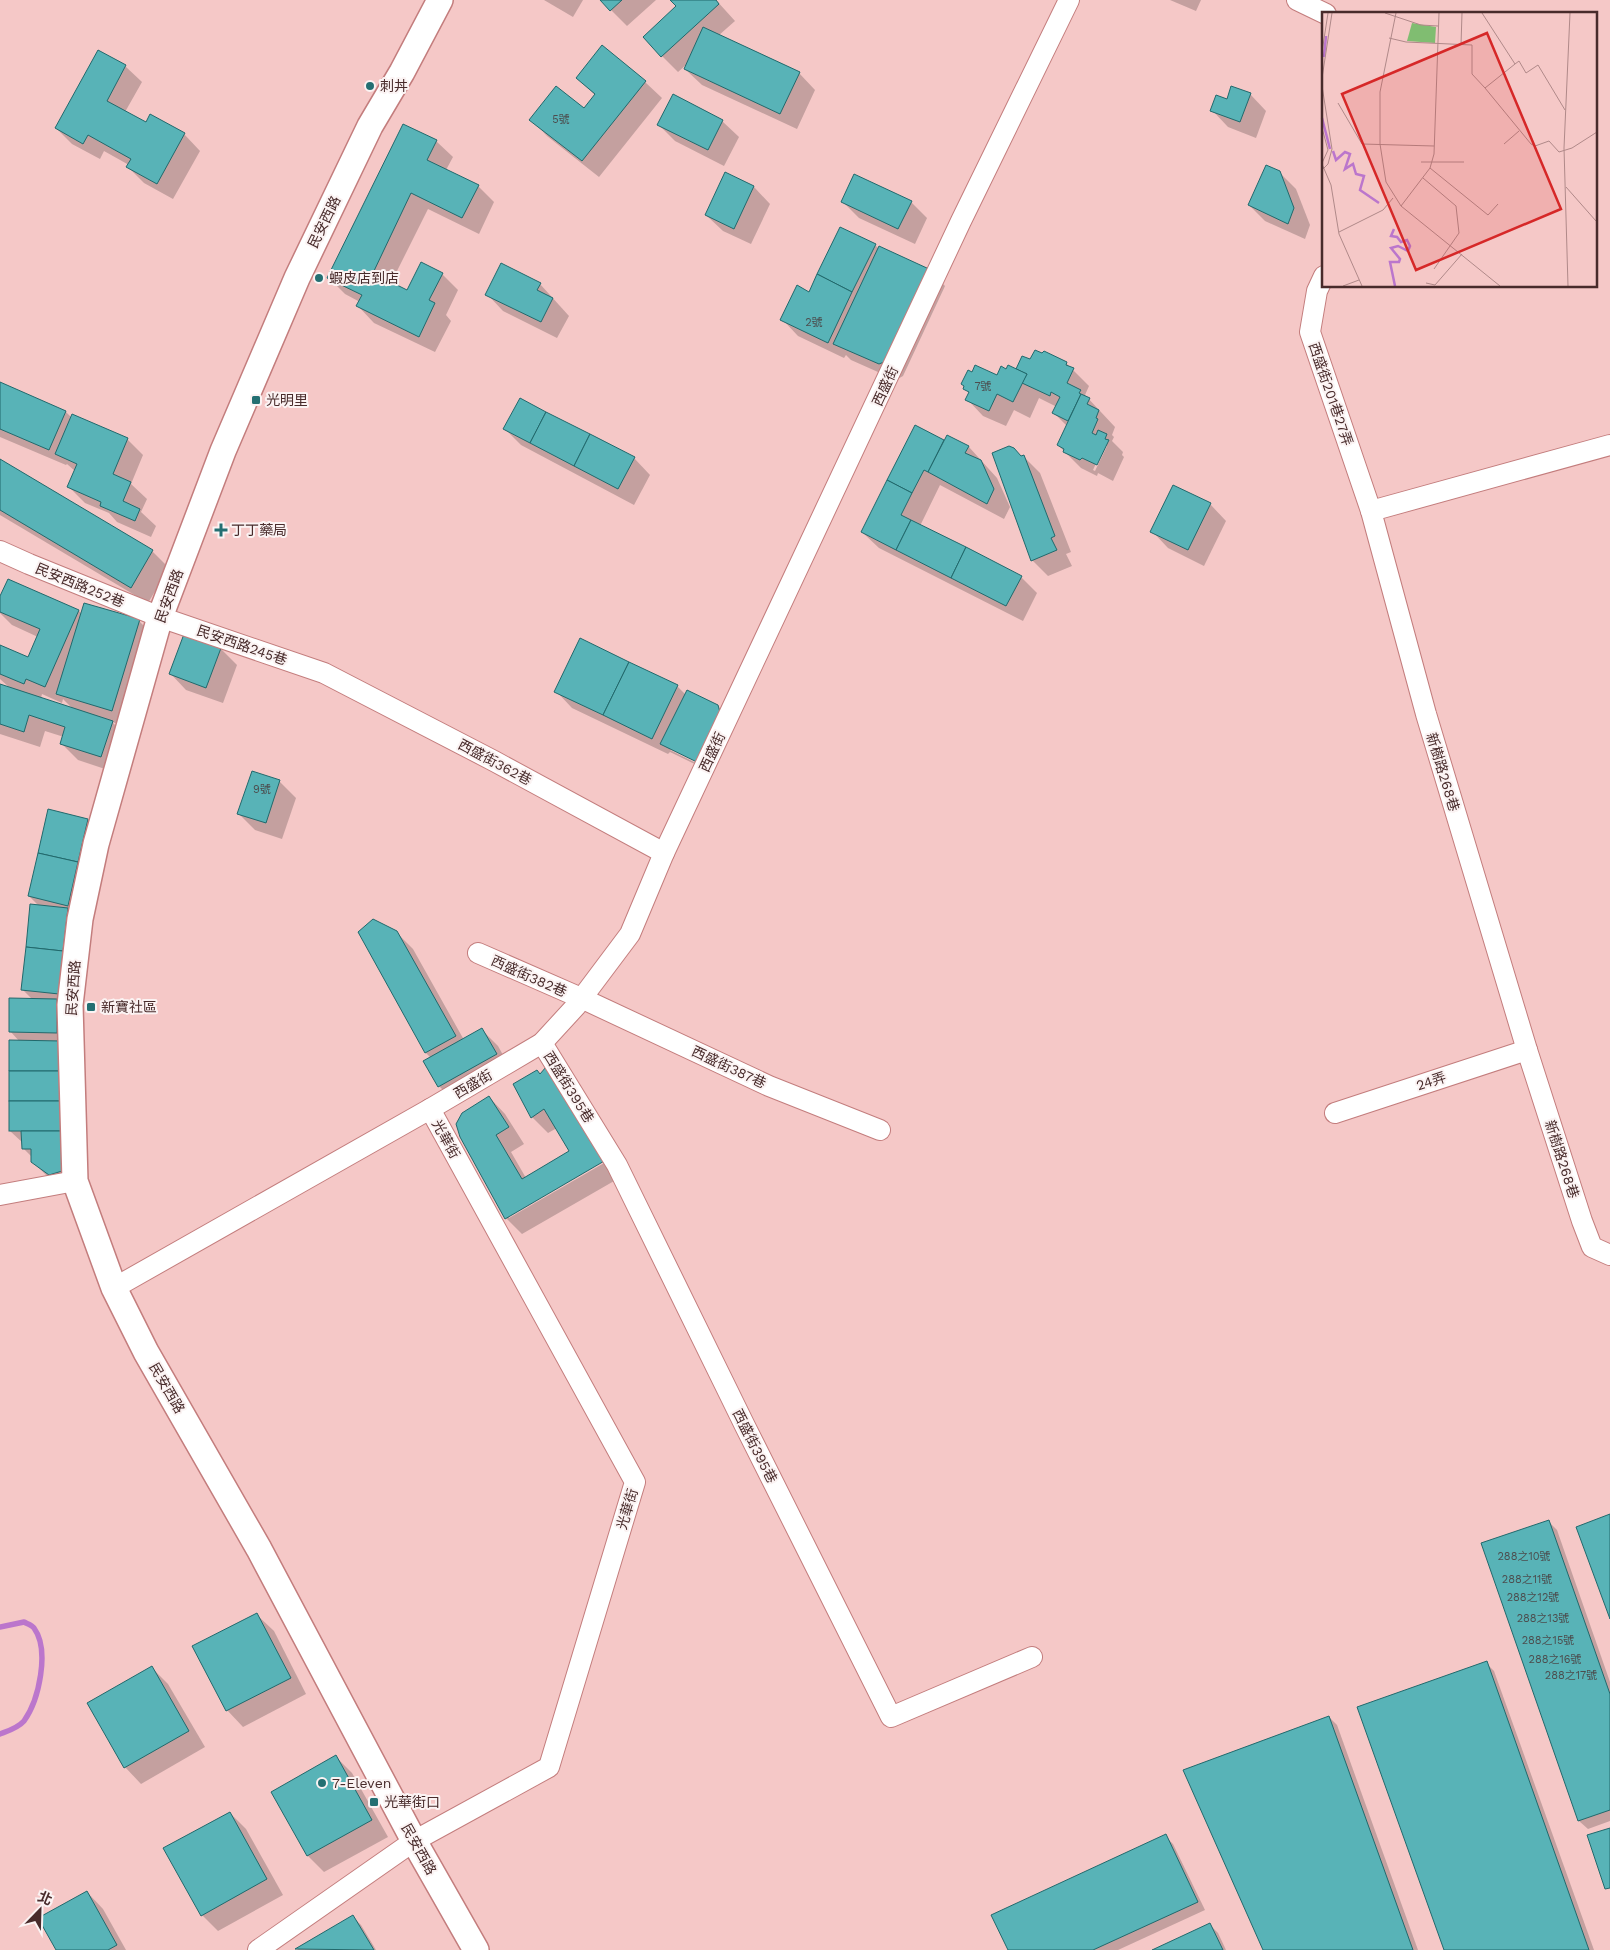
<svg xmlns="http://www.w3.org/2000/svg" width="1610" height="1950" font-family="'Work Sans','Noto Sans TC',sans-serif">
<rect width="100%" height="100%" fill="#f5c8c7"/>
<!-- shadow -->
<g fill="#0003" fill-rule="evenodd">
<polygon points="544,0 583,0 573,17"/>
<polygon points="601,0 656,0 627,26"/>
<polygon points="672,0 716,0 735,21 718,36 799,73 815,90 797,129 702,85 685,69 688,63 678,72 662,56 678,7"/>
<polygon points="1170,0 1201,0 1196,11"/>
<polygon points="602,47 645,82 662,98 599,177 547,136 531,119 584,110 596,96 577,78"/>
<polygon points="125,66 142,82 125,112 146,124 184,134 200,151 173,199 144,183 128,167 129,165 104,151 100,159 72,144 56,128"/>
<polygon points="1250,94 1266,111 1256,138 1228,127 1212,110"/>
<polygon points="722,121 739,137 724,166 675,141 659,125"/>
<polygon points="436,141 453,157 446,170 478,186 494,202 479,234 428,209 391,283 408,291 442,274 458,290 446,315 451,321 435,352 374,323 358,306 360,302 345,294 329,278"/>
<polygon points="1279,172 1296,189 1310,225 1305,239 1265,221 1249,205"/>
<polygon points="726,174 754,187 770,204 751,244 723,231 706,215"/>
<polygon points="843,202 911,202 927,218 915,244 859,218"/>
<polygon points="875,245 879,249 929,270 945,286 903,376 896,380 851,360 846,355 844,358 798,336 782,319"/>
<polygon points="540,284 569,316 557,338 503,311 487,294"/>
<path d="M1031,361L1066,363L1089,386L1085,395L1115,427L1112,435L1114,437L1112,441L1123,452L1122,455L1124,457L1113,481L1098,473L1097,476L1081,468L1058,445L1067,426L1054,413L1057,407L1039,398L1030,418L1014,410L1006,426L983,416L967,399L970,394L965,388L998,377L1007,370H1017ZM1105,444L1107,446L1095,471L1093,470Z"/>
<polygon points="0,383 66,412 72,418 127,439 143,455 131,484 147,499 141,512 156,526 151,537 117,522 109,513 85,503 69,487 75,471 67,464 66,465 0,437"/>
<polygon points="916,426 945,441 948,437 969,447 997,478 1010,507 1004,519 940,485 920,526 1021,577 1037,593 1023,621 879,548 862,532"/>
<polygon points="505,429 634,458 650,475 634,505 521,445"/>
<polygon points="1022,457 1024,457 1040,473 1071,552 1066,554 1072,566 1048,576 1032,560"/>
<polygon points="0,461 152,551 169,568 148,603 0,515"/>
<polygon points="1210,504 1226,521 1204,566 1168,548 1152,531"/>
<path d="M0,600L79,611L82,614L139,621L155,637L128,727L112,722L129,738L117,773L78,760L61,743L64,737L45,731L40,747L0,734V685L10,688L0,679V646L29,659L38,637L12,625L0,613ZM42,694L62,703L63,699L73,709L41,698Z"/>
<polygon points="184,636 221,649 237,665 223,703 186,690 170,673"/>
<path d="M677,686L686,695L717,706L725,714L711,772L670,752L668,754L572,708L556,691ZM672,748L709,766L708,769L670,750Z"/>
<polygon points="279,781 296,798 282,839 255,830 239,814"/>
<polygon points="88,820 104,836 73,1049 79,1183 49,1178 33,1162 33,1158 23,1148 23,1143 10,1131 20,1042 10,1031 33,1000 22,989 39,906 29,896"/>
<polygon points="396,932 413,949 464,1040 482,1030 498,1046 512,1071 455,1102 439,1086 431,1058 426,1053"/>
<polygon points="514,1084 610,1156 509,1215 509,1218 611,1159 621,1177 522,1234 506,1218 489,1097 505,1114 524,1144 511,1152 526,1178 571,1151 557,1128 548,1133 532,1117"/>
<polygon points="1549,1522 1557,1530 1610,1682 1610,1821 1588,1829 1579,1821 1483,1544"/>
<polygon points="257,1615 274,1631 306,1694 243,1727 227,1710"/>
<polygon points="1486,1663 1494,1671 1594,1950 1445,1950"/>
<polygon points="152,1668 168,1684 205,1747 141,1784 125,1767 88,1704"/>
<polygon points="1329,1717 1337,1725 1418,1950 1264,1950"/>
<polygon points="336,1757 352,1773 388,1837 324,1872 308,1856 272,1792"/>
<polygon points="230,1813 246,1829 283,1895 218,1931 202,1915"/>
<polygon points="1165,1836 1173,1844 1205,1910 1118,1950 1009,1950"/>
<polygon points="87,1892 103,1909 126,1950 57,1950"/>
<polygon points="353,1917 361,1925 376,1950 297,1950"/>
<polygon points="1210,1925 1218,1933 1226,1950 1155,1950"/>
</g>
<g fill="none" stroke-linecap="round" stroke-linejoin="round">
<!-- stream -->
<path stroke="#bb76cc" stroke-width="5.5" d="M0,1627L24,1622C28,1624 32,1625 34,1628C50,1650 39,1700 24,1721C18,1728 8,1731 0,1734"/>
</g>
<!-- building -->
<g fill="#58b3b7" stroke="#21696c">
<polygon points="600,0 622,0 610,11"/>
<polygon points="670,0 716,0 719,4 661,57 643,37 676,6"/>
<polygon points="703,27 800,72 780,114 684,69"/>
<polygon points="602,45 646,81 582,161 529,120 556,86 584,108 595,94 576,78"/>
<polygon points="98,50 126,65 107,101 146,122 150,114 185,133 157,184 126,167 131,159 88,135 83,144 55,128"/>
<polygon points="1231,86 1251,93 1240,122 1210,111 1216,95 1227,99"/>
<polygon points="673,94 723,120 708,150 657,125"/>
<polygon points="403,124 437,140 427,160 479,185 462,218 411,193 373,273 407,290 421,262 443,273 429,300 435,303 419,337 356,306 362,295 327,278"/>
<polygon points="1266,165 1280,171 1294,208 1288,224 1248,205"/>
<polygon points="725,172 754,186 734,229 705,215"/>
<polygon points="854,174 912,201 898,229 841,202"/>
<polygon points="840,227 876,244 852,292 817,274"/>
<polygon points="879,246 929,269 884,362 879,364 833,344"/>
<polygon points="501,263 541,283 537,290 553,298 541,322 485,295"/>
<polygon points="817,274 852,292 828,343 780,320 797,285 809,292"/>
<polygon points="1035,350 1042,353 1044,351 1067,362 1066,365 1074,368 1067,383 1081,390 1079,393 1081,394 1068,421 1052,413 1060,397 1051,392 1050,396 1022,383 1027,374 1016,369 1022,356 1030,359"/>
<polygon points="975,365 997,375 1001,366 1006,369 1008,365 1027,374 1013,402 997,394 989,411 965,400 969,392 963,389 964,386 961,384 968,370 972,372"/>
<polygon points="0,382 66,411 49,450 0,429"/>
<polygon points="1081,394 1090,398 1087,404 1099,410 1096,418 1098,419 1092,433 1096,435 1098,430 1107,434 1105,439 1109,440 1097,465 1082,458 1080,460 1063,452 1064,449 1057,445"/>
<polygon points="520,398 546,412 530,443 503,429"/>
<polygon points="546,412 590,434 574,466 530,443"/>
<polygon points="72,414 128,438 113,474 131,482 123,501 140,509 135,521 100,506 101,502 67,487 77,464 55,454"/>
<polygon points="915,425 944,440 928,472 924,470 912,493 887,480"/>
<polygon points="590,434 635,457 618,489 574,466"/>
<polygon points="947,435 969,446 965,453 981,460 994,489 987,504 928,472"/>
<polygon points="1009,446 1014,448 1021,456 1024,455 1055,536 1051,538 1057,550 1031,561 992,453"/>
<polygon points="0,459 153,550 131,588 0,510"/>
<polygon points="887,480 912,493 901,515 911,520 896,550 861,532"/>
<polygon points="1173,485 1211,503 1188,550 1150,532"/>
<polygon points="911,520 966,547 951,578 896,550"/>
<polygon points="966,547 1022,576 1006,606 951,578"/>
<polygon points="8,579 79,610 45,687 26,679 24,684 0,674 0,645 28,657 40,629 0,612 0,596"/>
<polygon points="84,603 140,619 112,711 56,694"/>
<polygon points="184,634 221,648 206,688 169,674"/>
<polygon points="580,638 629,662 603,715 554,692"/>
<polygon points="629,662 678,685 652,739 603,715"/>
<polygon points="0,684 113,721 101,757 60,744 65,727 29,715 24,732 0,724"/>
<polygon points="687,690 718,705 723,723 703,765 660,744"/>
<polygon points="252,771 280,780 266,823 237,814"/>
<polygon points="48,809 88,819 78,862 38,853"/>
<polygon points="38,853 78,862 68,906 28,896"/>
<polygon points="30,904 68,908 63,951 26,947"/>
<polygon points="373,919 397,931 456,1036 425,1053 358,932"/>
<polygon points="26,947 63,951 59,994 21,990"/>
<polygon points="9,998 57,999 57,1033 9,1032"/>
<polygon points="482,1028 497,1054 438,1087 423,1061"/>
<polygon points="9,1040 61,1041 62,1071 9,1071"/>
<polygon points="546,1067 606,1160 505,1219 460,1137 456,1124 462,1113 489,1096 509,1127 496,1135 522,1179 569,1151 544,1109 531,1118 513,1084 537,1070 540,1074"/>
<rect x="9" y="1071" width="53" height="30"/>
<rect x="9" y="1101" width="53" height="30"/>
<polygon points="21,1131 62,1131 64,1166 62,1171 49,1175 31,1162 31,1149 22,1149"/>
<polygon points="1610,1514 1610,1619 1576,1527"/>
<polygon points="1549,1520 1610,1694 1610,1810 1578,1821 1481,1543"/>
<polygon points="257,1613 291,1678 226,1711 192,1646"/>
<polygon points="1487,1661 1589,1950 1444,1950 1357,1707"/>
<polygon points="152,1666 189,1731 124,1768 87,1703"/>
<polygon points="1329,1716 1413,1950 1263,1950 1183,1770"/>
<polygon points="336,1755 372,1820 307,1856 271,1792"/>
<polygon points="230,1812 267,1879 201,1916 163,1848"/>
<polygon points="1610,1828 1610,1888 1605,1889 1587,1835"/>
<polygon points="1166,1834 1198,1902 1093,1950 1008,1950 991,1915"/>
<polygon points="87,1891 117,1945 108,1950 56,1950 38,1918"/>
<polygon points="353,1915 374,1950 295,1949"/>
<polygon points="1210,1923 1223,1950 1152,1950"/>
</g>
<g fill="none" stroke-linecap="round" stroke-linejoin="round">
<!-- minor casing -->
<g stroke="#c37d7d" stroke-width="22">
<g id="minor">
<polyline points="1297,0 1326,14"/>
<polyline points="1324,276 1317,291 1310,332 1371,511"/>
<polyline points="1610,445 1371,511 1426,714 1527,1050 1582,1221 1592,1247 1610,1255"/>
<polyline points="0,551 29,564 160,617 324,673 494,761 664,853"/>
<polyline points="478,953 581,998 769,1086 880,1130"/>
<polyline points="542,1043 617,1165 745,1426 891,1717 1032,1657"/>
<polyline points="1335,1113 1527,1050"/>
<polyline points="0,1195 75,1181"/>
<polyline points="114,1288 430,1109 542,1043 576,1006 630,934 664,853 961,221 1069,0"/>
<polyline points="258,1950 414,1841 549,1767 635,1482 430,1109"/>
</g>
</g>
<!-- tertiary casing -->
<g stroke="#c37d7d" stroke-width="28">
<polyline id="tertiary" points="440,0 402,72 370,126 297,278 223,451 160,617 96,844 80,919 70,1005 75,1181 114,1288 146,1352 259,1549 414,1841 476,1950"/>
</g>
<!-- minor -->
<use href="#minor" stroke="#fff" stroke-width="20"/>
<!-- tertiary -->
<use href="#tertiary" stroke="#fff" stroke-width="25"/>
</g>
<!-- markers -->
<g fill="#246f72" stroke="#fbf3f3" stroke-width="2">
<circle cx="370" cy="86" r="5"/>
<circle cx="319" cy="278" r="5"/>
<rect x="251" y="395" width="10" height="10" rx="2.5"/>
<path d="M218.5 522.5h5v5h5v5h-5v5h-5v-5h-5v-5h5z"/>
<rect x="86" y="1002" width="10" height="10" rx="2.5"/>
<circle cx="322" cy="1783" r="5"/>
<rect x="369" y="1797" width="10" height="10" rx="2.5"/>
</g>
<g text-anchor="middle" stroke-width="4" stroke-linejoin="round" paint-order="stroke">
<!-- number labels -->
<g font-size="11" fill="#4c4d4e">
<text x="561" y="123">5號</text>
<text x="814" y="326">2號</text>
<text x="983" y="390">7號</text>
<text x="262" y="793">9號</text>
<text x="1524" y="1560">288之10號</text>
<text x="1527" y="1583">288之11號</text>
<text x="1533" y="1601">288之12號</text>
<text x="1543" y="1622">288之13號</text>
<text x="1548" y="1644">288之15號</text>
<text x="1555" y="1663">288之16號</text>
<text x="1571" y="1679">288之17號</text>
</g>
<!-- poi labels -->
<g font-size="14" fill="#482b2b" stroke="#fbf3f3" text-anchor="start">
<text x="380" y="91">刺丼</text>
<text x="329" y="283">蝦皮店到店</text>
<text x="266" y="405">光明里</text>
<text x="231" y="535">丁丁藥局</text>
<text x="101" y="1012">新寶社區</text>
<text x="332" y="1788">7-Eleven</text>
<text x="384" y="1807">光華街口</text>
</g>
<!-- street labels -->
<g font-size="14" fill="#482b2b" stroke="#fbf3f3">
<text transform="translate(324 222) rotate(-64)" y="5">民安西路</text>
<text transform="translate(885 386) rotate(-65)" y="5">西盛街</text>
<text transform="translate(1331 394) rotate(71)" y="5">西盛街201巷27弄</text>
<text transform="translate(80 585) rotate(22)" y="5">民安西路252巷</text>
<text transform="translate(169 596) rotate(-70)" y="5">民安西路</text>
<text transform="translate(242 645) rotate(19)" y="5">民安西路245巷</text>
<text transform="translate(712 752) rotate(-65)" y="5">西盛街</text>
<text transform="translate(495 762) rotate(28)" y="5">西盛街362巷</text>
<text transform="translate(1443 772) rotate(73)" y="5">新樹路268巷</text>
<text transform="translate(529 976) rotate(24)" y="5">西盛街382巷</text>
<text transform="translate(73 988) rotate(-86)" y="5">民安西路</text>
<text transform="translate(729 1067) rotate(25)" y="5">西盛街387巷</text>
<text transform="translate(1431 1081) rotate(-18)" y="5">24弄</text>
<text transform="translate(473 1084) rotate(-31)" y="5">西盛街</text>
<text transform="translate(569 1087) rotate(58)" y="5">西盛街395巷</text>
<text transform="translate(446 1139) rotate(61)" y="5">光華街</text>
<text transform="translate(1562 1159) rotate(72)" y="5">新樹路268巷</text>
<text transform="translate(167 1388) rotate(60)" y="5">民安西路</text>
<text transform="translate(755 1446) rotate(63)" y="5">西盛街395巷</text>
<text transform="translate(627 1509) rotate(-73)" y="5">光華街</text>
<text transform="translate(419 1849) rotate(61)" y="5">民安西路</text>
</g>
</g>
<!-- overview -->
<g transform="translate(1322 12)">
<rect width="275" height="275" fill="#f5c8c7"/>
<path d="M90,11L114,15L113,31L85,29Z" fill="#80bd71"/>
<path fill="none" stroke="#bb76cc" stroke-width="2.5" d="M2,45L4,24M0,106L8,137M11,139L14,148L23,140L28,142L23,157L31,152L34,162L42,164L38,178L57,191M72,217L69,224L75,225L79,230L85,228L88,234L86,239L76,234L69,236L78,247L77,250H68L73,274"/>
<path fill="none" stroke="#b08989" stroke-width="1" d="M63,1L99,13L116,14M74,1L58,80V132L64,170L79,194L178,274M160,1L193,52L163,76L209,132L213,134L227,129L237,140L250,136L275,120M67,26L84,30L150,33V62L163,76M139,33L140,1M0,40L6,1M193,52L197,49L204,61L216,53L243,98M0,66L10,1M0,74L10,137L6,152L0,158M16,91L40,132L112,134M0,116L6,138L0,151M182,132L197,119M99,150H142M0,152L9,173L17,222L40,274M108,156L166,203L176,192M101,166L134,194L137,221L112,257M244,175L274,209M79,194L108,156L112,142L117,1M17,220L61,198L71,186M104,271L113,273L140,242M21,274L37,268M246,274L242,136L248,1"/>
<path fill="#d62828" fill-opacity="0.15" stroke="#d62828" stroke-width="2.5" d="M165,21L239,197L94,258L20,82Z"/>
<rect width="275" height="275" fill="none" stroke="#482b2b" stroke-width="2.5"/>
</g>
<!-- north arrow -->
<g transform="translate(40 1910) rotate(23)" stroke="#fbf3f3" stroke-width="4" paint-order="stroke">
<path d="M0-4L9 19L0 12L-9 19Z" fill="#482b2b"/>
<text y="-8" font-size="14" font-weight="bold" text-anchor="middle" fill="#482b2b">北</text>
</g>
</svg>
